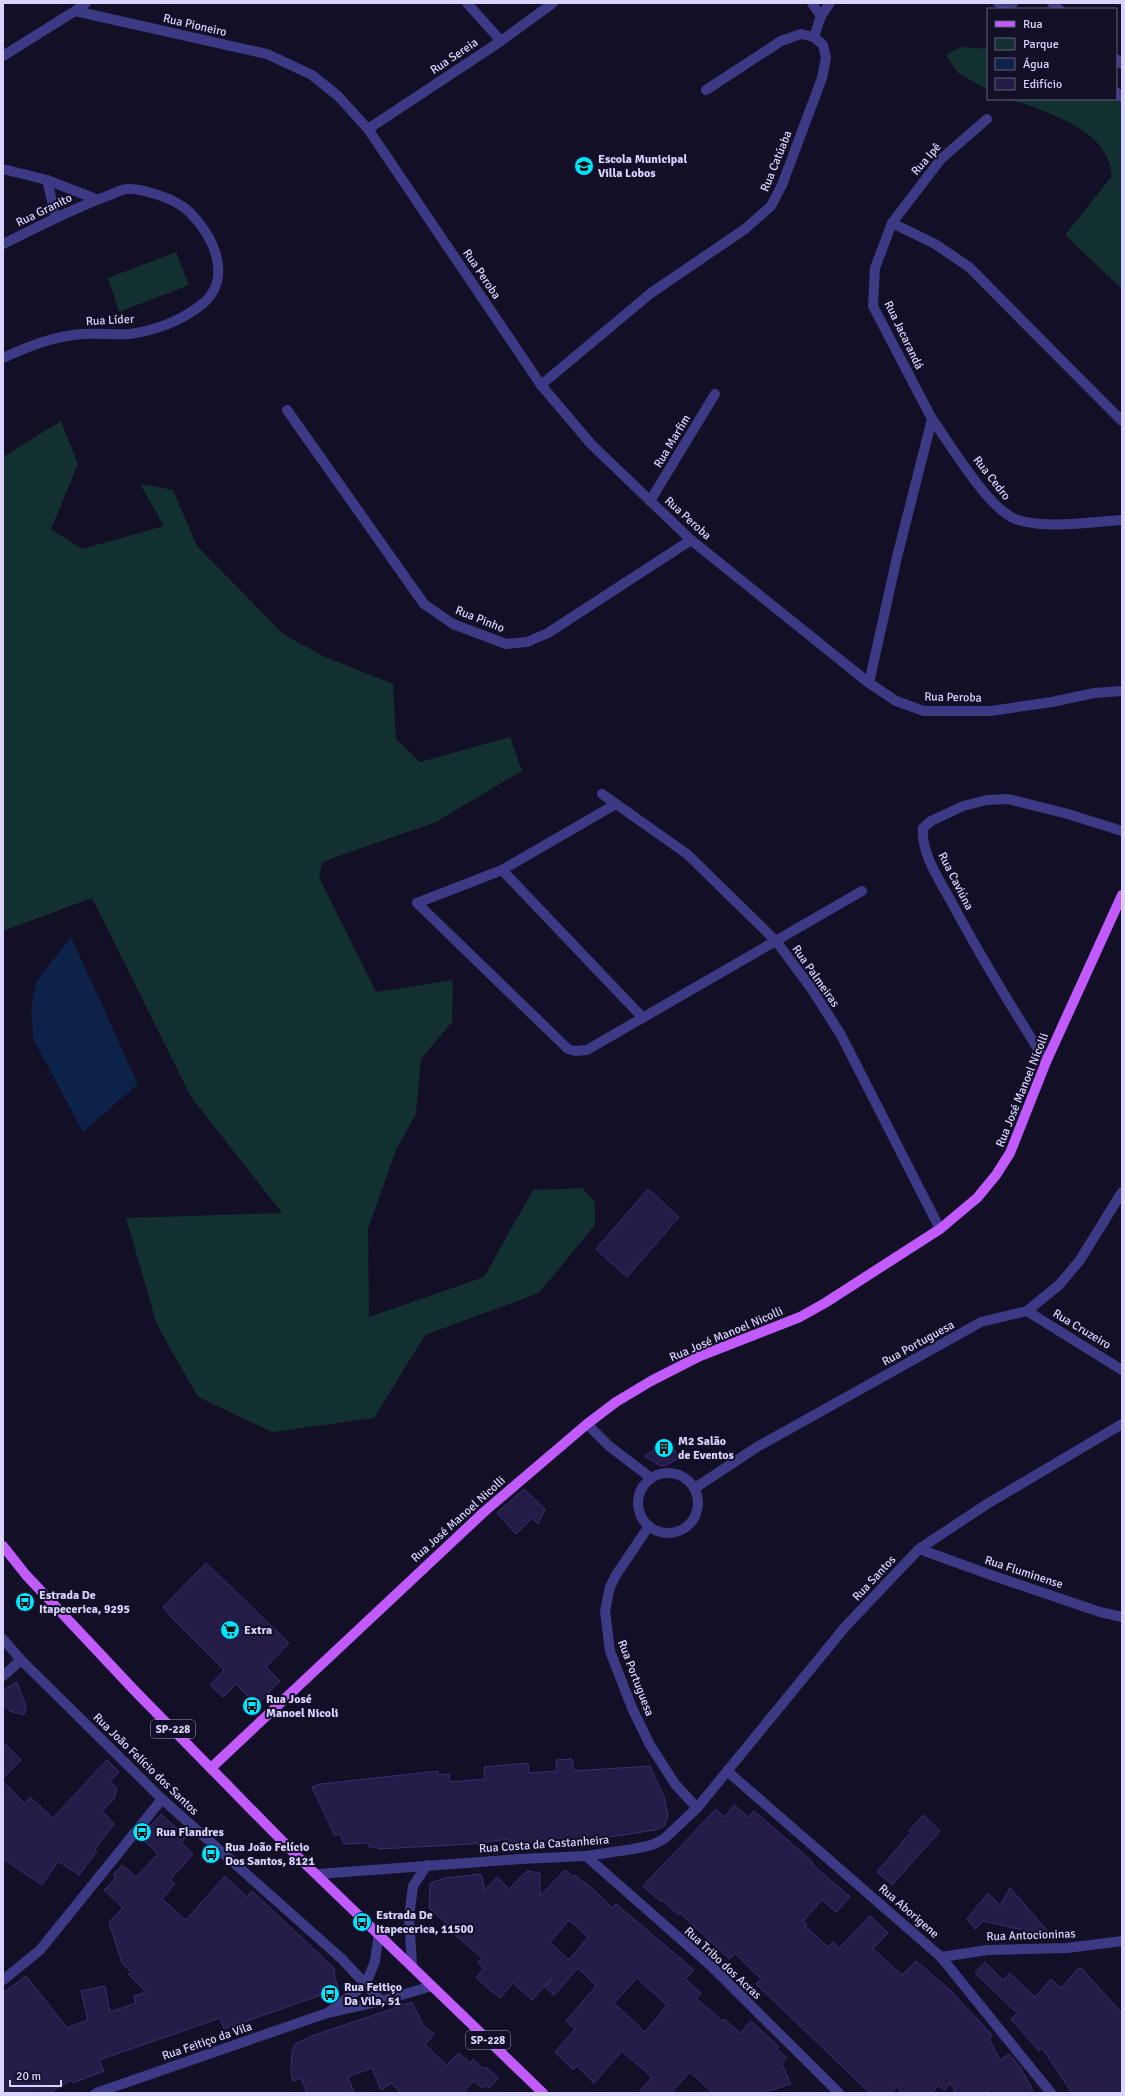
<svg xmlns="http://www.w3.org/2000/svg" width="1125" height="2096" font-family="Signika,sans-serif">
<rect width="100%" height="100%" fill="#130f26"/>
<!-- green -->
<g fill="#12302f">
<polygon points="961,47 988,49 988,90 958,73 946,55"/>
<path d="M1116,92L1122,97V289L1065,235L1112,176C1109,133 1059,117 1025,104C1019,102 1013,102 1007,99H1116Z"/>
<polygon points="176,252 189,285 119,312 108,278"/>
<polygon points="61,421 78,464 51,529 82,549 164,526 140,484 173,490 197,546 283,634 323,656 393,684 396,739 420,762 510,737 522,771 436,822 322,862 319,877 376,992 453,980 452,1022 421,1059 416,1114 396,1150 368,1229 369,1317 484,1277 533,1190 582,1188 595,1202 595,1225 539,1293 425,1335 374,1418 272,1432 198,1397 157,1325 126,1218 282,1213 191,1097 92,898 3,931 3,457"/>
</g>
<!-- water -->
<polygon fill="#0c2248" points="71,937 138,1084 83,1132 33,1039 31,1007 36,982"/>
<!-- building -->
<g fill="#241b47" stroke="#3b2d73" fill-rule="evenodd">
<polygon points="648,1189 679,1217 627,1277 596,1249"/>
<polygon points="668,1440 679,1458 665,1466 659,1465 645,1456"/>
<polygon points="524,1489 545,1509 538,1524 532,1518 516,1534 497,1513"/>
<polygon points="206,1563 289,1643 266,1667 280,1681 257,1705 236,1684 223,1697 210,1685 224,1670 171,1617 163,1607"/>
<polygon points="17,1682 25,1704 26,1712 24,1712 24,1715 10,1711 3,1705 3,1690"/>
<polygon points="3,1742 21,1760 3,1778"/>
<polygon points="572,1759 574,1771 650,1766 664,1797 668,1816 664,1826 655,1830 578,1842 509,1842 508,1839 472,1844 378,1849 378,1847 369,1847 368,1843 344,1844 340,1834 335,1836 312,1787 321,1784 438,1771 438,1775 449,1774 450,1782 485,1779 484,1767 528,1763 529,1773 557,1771 556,1760"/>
<polygon points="107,1760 119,1772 110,1781 117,1788 114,1799 102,1811 114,1824 95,1849 97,1851 79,1875 58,1861 42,1885 3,1859 3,1781 25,1804 30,1797 53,1818"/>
<polygon points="734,1805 748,1817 754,1811 813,1862 812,1864 850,1897 836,1912 822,1900 803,1921 807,1924 805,1926 828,1947 833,1942 839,1948 870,1916 888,1933 873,1949 902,1975 916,1961 950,1990 992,2035 989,2039 1000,2060 1009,2054 1021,2068 1034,2093 995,2093 993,2089 984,2093 956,2093 950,2083 945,2090 938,2085 932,2093 903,2093 896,2087 891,2093 870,2093 756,1984 761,1979 735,1953 729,1959 680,1913 678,1915 662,1900 661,1902 643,1886 716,1809 725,1817"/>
<polygon points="161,1814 186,1837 181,1843 193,1854 170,1880 175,1884 162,1899 186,1920 225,1876 247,1897 252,1891 335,1969 334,1974 338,1989 224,2029 220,2018 99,2060 104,2071 73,2083 71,2080 49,2093 9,2093 3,2087 3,1993 26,1976 67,2028 88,2020 81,1991 105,1986 110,2012 136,2003 134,1996 146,1992 128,1974 132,1973 122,1963 109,1922 123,1908 104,1890 116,1878 113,1875 122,1865 136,1877 158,1854 140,1837"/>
<polygon points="923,1815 940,1831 892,1885 877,1872 911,1832 909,1831"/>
<path d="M565,1870L573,1877L575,1875L584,1883L585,1882L613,1908L616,1904L694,1970L685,1979L701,1993L696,1998L722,2021L724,2019L740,2033L751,2021L779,2047L777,2049L787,2058L781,2063L791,2084L762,2093H713L690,2072L671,2093H638L652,2077L622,2051L594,2083L577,2066L573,2070L555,2052L575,2029L566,2021L596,1986L578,1968L554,1995L545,1987L552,1978L532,2000L513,1983L500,1998L476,1978L484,1968L478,1963L482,1958L454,1934L456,1932L429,1908L430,1883L445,1878L481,1874L485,1890L497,1877L509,1889L527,1871L540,1873V1896ZM569,1920L588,1937L569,1960L550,1942ZM637,1978L667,2005L645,2032L614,2003Z"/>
<polygon points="1010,1888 1053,1937 983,1921 975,1929 967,1919 988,1893 1000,1905"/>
<polygon points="985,1962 1003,1980 1010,1973 1035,1997 1051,1979 1061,1988 1080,1967 1122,2013 1122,2093 1072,2093 1042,2048 1039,2051 1011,2019 1017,2013 975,1973"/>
<polygon points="412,2002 423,2025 434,2034 425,2045 447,2065 459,2053 470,2063 473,2059 484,2069 486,2067 498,2078 489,2088 485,2085 482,2088 474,2081 463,2093 401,2093 391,2083 381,2090 372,2068 348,2077 354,2093 307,2093 301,2078 293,2081 291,2072 292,2052 295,2044 312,2036"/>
</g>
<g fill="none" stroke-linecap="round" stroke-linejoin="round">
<!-- minor -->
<g stroke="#3d3a85" stroke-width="10">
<polyline points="467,3 501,41"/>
<polyline points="812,3 821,16"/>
<polyline points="998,3 1013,3"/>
<polyline points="1052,3 1059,9"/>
<polyline points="75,11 86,3"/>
<polyline points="814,37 821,16 830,3"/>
<polyline points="3,56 75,11 267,54 312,75 338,96 368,129 541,385 591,444 691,540 869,683 896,701 924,711 991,711 1052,702 1094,693 1122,691"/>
<polyline points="1116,59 1122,64"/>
<polyline points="1116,92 1122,97"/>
<polyline points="368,129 501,41 553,3"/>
<polyline points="3,169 47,180 96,199"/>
<polyline points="47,180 56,218"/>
<polyline points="892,223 941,159 987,119"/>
<path d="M3,244C38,227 73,208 110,195C115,193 122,189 127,189C143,188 174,199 186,209C213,233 235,279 201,305C181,321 154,331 129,334C114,335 98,333 83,334C54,336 29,346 3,358"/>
<polyline points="541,385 651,293 745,229 771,206 782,185 822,78 826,58 823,45 814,37 801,34 781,41 706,90"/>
<polyline points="287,410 424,604 453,624 506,644 527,642 548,633 691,540"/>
<path d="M932,419C950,444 990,512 1018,520C1048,529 1090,522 1122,520"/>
<polyline points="650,501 715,394"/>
<polyline points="869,683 897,557 932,419 873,306 875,268 892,223 935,244 969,267 1122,421"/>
<polyline points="602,794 687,854 776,941 811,988 841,1035 940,1229"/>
<polyline points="616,804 502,870 417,903 568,1049 576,1051 587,1050 862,891"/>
<polyline points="502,870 643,1018"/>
<path d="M1046,1062C1013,1009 980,956 951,901C939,879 921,854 923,828L931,821L963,806L987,800L1008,799L1068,814L1122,831"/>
<polyline points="1027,1311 1122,1370"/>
<polyline points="587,1424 609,1446 651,1478"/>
<circle cx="668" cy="1503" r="30"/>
<polyline points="695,1488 757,1447 981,1322 1027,1311 1059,1285 1080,1260 1122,1192"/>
<polyline points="649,1526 616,1575 610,1587 605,1611 610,1651 632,1708 650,1745 675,1784 697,1808"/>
<polyline points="919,1549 991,1575 1100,1612 1122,1617"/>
<polyline points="3,1639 21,1660 162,1799 342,1959 381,2001"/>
<polyline points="3,1676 21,1660"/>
<polyline points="727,1771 941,1957 1051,2093"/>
<polyline points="586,1856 710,1965 839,2093"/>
<polyline points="318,1874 520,1859 586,1856 633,1849 652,1845 664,1839 697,1808 845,1627 919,1549 987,1504 1122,1424"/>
<polyline points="941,1957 988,1950 1067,1948 1122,1941"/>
<polyline points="412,1965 409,1917 413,1886 427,1865"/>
<polyline points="3,1980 40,1950 162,1799"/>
<polyline points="330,2011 366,1984 375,1961 379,1933"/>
<polyline points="96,2093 327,2013 381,2001 432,1986"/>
</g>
<!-- major -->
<g stroke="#c25bff" stroke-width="10">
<polyline points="3,1546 26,1575 135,1691 295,1854 543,2093"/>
<polyline points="211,1768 485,1511 587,1424 616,1402 651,1381 700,1356 800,1317 825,1303 940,1229 977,1198 996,1175 1010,1153 1046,1062 1122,895"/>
</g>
</g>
<!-- icons -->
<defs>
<g id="school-disc" transform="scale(1)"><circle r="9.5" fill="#00e5ff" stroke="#130f26"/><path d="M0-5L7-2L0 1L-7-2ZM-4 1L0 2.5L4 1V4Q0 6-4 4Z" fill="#111"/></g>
<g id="building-disc" transform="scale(1)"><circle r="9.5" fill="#00e5ff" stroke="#130f26"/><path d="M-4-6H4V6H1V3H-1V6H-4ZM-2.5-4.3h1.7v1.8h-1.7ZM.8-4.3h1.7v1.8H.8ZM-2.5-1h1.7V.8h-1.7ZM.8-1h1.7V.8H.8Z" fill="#111"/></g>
<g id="bus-disc" transform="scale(1)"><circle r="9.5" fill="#00e5ff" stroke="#130f26"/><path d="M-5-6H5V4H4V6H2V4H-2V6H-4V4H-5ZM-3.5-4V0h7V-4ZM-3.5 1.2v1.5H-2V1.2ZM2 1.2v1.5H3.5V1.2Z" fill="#111"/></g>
<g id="supermarket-disc" transform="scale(1)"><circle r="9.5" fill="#00e5ff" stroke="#130f26"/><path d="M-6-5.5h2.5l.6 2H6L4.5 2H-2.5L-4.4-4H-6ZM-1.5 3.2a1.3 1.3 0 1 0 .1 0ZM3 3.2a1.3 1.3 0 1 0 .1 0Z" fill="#111"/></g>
</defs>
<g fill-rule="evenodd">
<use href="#school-disc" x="584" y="166"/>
<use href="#building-disc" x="664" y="1448"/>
<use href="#bus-disc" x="25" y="1602"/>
<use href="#supermarket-disc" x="230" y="1630"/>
<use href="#bus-disc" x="252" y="1706"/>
<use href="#bus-disc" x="142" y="1832"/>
<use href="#bus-disc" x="211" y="1854"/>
<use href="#bus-disc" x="362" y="1922"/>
<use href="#bus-disc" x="330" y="1994"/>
</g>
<g text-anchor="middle" stroke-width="4" stroke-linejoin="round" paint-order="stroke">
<!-- shield labels -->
<g fill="#130f26" stroke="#9e99be" stroke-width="1">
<rect x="151" y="1720" width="44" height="18" rx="3"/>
<rect x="466" y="2031" width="44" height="18" rx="3"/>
</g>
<g font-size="11" font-weight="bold" fill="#d9d4ff">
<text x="173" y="1733">SP-228</text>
<text x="488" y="2044">SP-228</text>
</g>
<!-- street labels -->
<g font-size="12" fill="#d9d4ff" stroke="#130f26">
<text transform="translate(195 25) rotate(13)" y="4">Rua Pioneiro</text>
<text transform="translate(454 56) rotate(-34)" y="4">Rua Sereia</text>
<text transform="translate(926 159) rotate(-49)" y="4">Rua Ipê</text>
<text transform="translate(776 161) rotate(-68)" y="4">Rua Catúaba</text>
<text transform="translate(44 210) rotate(-26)" y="4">Rua Granito</text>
<text transform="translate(482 274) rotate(56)" y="4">Rua Peroba</text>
<text transform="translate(110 320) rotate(-3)" y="4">Rua Líder</text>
<text transform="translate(904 335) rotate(64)" y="4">Rua Jacarandá</text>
<text transform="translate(672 441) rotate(-59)" y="4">Rua Marfim</text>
<text transform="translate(992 478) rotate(52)" y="4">Rua Cedro</text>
<text transform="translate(688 518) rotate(42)" y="4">Rua Peroba</text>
<text transform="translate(480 619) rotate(22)" y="4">Rua Pinho</text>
<text transform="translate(953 697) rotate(1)" y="4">Rua Peroba</text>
<text transform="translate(956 881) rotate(63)" y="4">Rua Caviúna</text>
<text transform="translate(816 976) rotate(55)" y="4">Rua Palmeiras</text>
<text transform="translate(1022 1090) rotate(-68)" y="4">Rua José Manoel Nicolli</text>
<text transform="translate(1082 1329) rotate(31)" y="4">Rua Cruzeiro</text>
<text transform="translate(726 1334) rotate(-23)" y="4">Rua José Manoel Nicolli</text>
<text transform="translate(918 1343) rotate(-29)" y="4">Rua Portuguesa</text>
<text transform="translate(458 1519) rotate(-42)" y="4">Rua José Manoel Nicolli</text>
<text transform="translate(1024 1572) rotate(18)" y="4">Rua Fluminense</text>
<text transform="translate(874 1578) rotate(-47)" y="4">Rua Santos</text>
<text transform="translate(636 1678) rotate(69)" y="4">Rua Portuguesa</text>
<text transform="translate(146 1764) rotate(44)" y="4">Rua João Felício dos Santos</text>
<text transform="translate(544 1844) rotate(-4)" y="4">Rua Costa da Castanheira</text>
<text transform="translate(909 1911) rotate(41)" y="4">Rua Aborigene</text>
<text transform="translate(1031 1935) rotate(-2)" y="4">Rua Antocioninas</text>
<text transform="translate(723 1963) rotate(43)" y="4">Rua Tribo dos Acras</text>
<text transform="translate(207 2041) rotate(-19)" y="4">Rua Feitiço da Vila</text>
</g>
<!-- poi labels -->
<g font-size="12" font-weight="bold" fill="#d9d4ff" stroke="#130f26" text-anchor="start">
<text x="598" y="163">Escola Municipal<tspan x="598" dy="14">Villa Lobos</tspan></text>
<text x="678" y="1445">M2 Salão<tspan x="678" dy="14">de Eventos</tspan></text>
<text x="39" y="1599">Estrada De<tspan x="39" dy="14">Itapecerica, 9295</tspan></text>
<text x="244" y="1634">Extra</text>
<text x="266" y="1703">Rua José<tspan x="266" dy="14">Manoel Nicoli</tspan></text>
<text x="156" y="1836">Rua Flandres</text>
<text x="225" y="1851">Rua João Felício<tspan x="225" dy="14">Dos Santos, 8121</tspan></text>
<text x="376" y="1919">Estrada De<tspan x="376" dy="14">Itapecerica, 11500</tspan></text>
<text x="344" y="1991">Rua Feitiço<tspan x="344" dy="14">Da Vila, 51</tspan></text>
</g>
</g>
<!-- border -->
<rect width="1125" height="2096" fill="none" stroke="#d9d4ff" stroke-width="8"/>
<!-- legend -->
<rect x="987" y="8" width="130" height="92" fill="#130f26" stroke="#625e7d"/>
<rect x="995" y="21" width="20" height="6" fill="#c25bff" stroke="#625e7d"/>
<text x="1023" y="28" font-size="12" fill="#d9d4ff">Rua</text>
<rect x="995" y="38" width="20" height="12" fill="#12302f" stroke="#625e7d"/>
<text x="1023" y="48" font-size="12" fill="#d9d4ff">Parque</text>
<rect x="995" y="58" width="20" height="12" fill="#0c2248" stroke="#625e7d"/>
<text x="1023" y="68" font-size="12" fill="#d9d4ff">Água</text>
<rect x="995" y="78" width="20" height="12" fill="#241b47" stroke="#625e7d"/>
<text x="1023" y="88" font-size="12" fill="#d9d4ff">Edifício</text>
<!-- scale -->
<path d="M10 2080v6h51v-6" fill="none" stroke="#d9d4ff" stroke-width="2"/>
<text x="16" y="2080" font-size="12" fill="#d9d4ff" stroke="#130f26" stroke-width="3" paint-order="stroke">20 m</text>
</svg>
